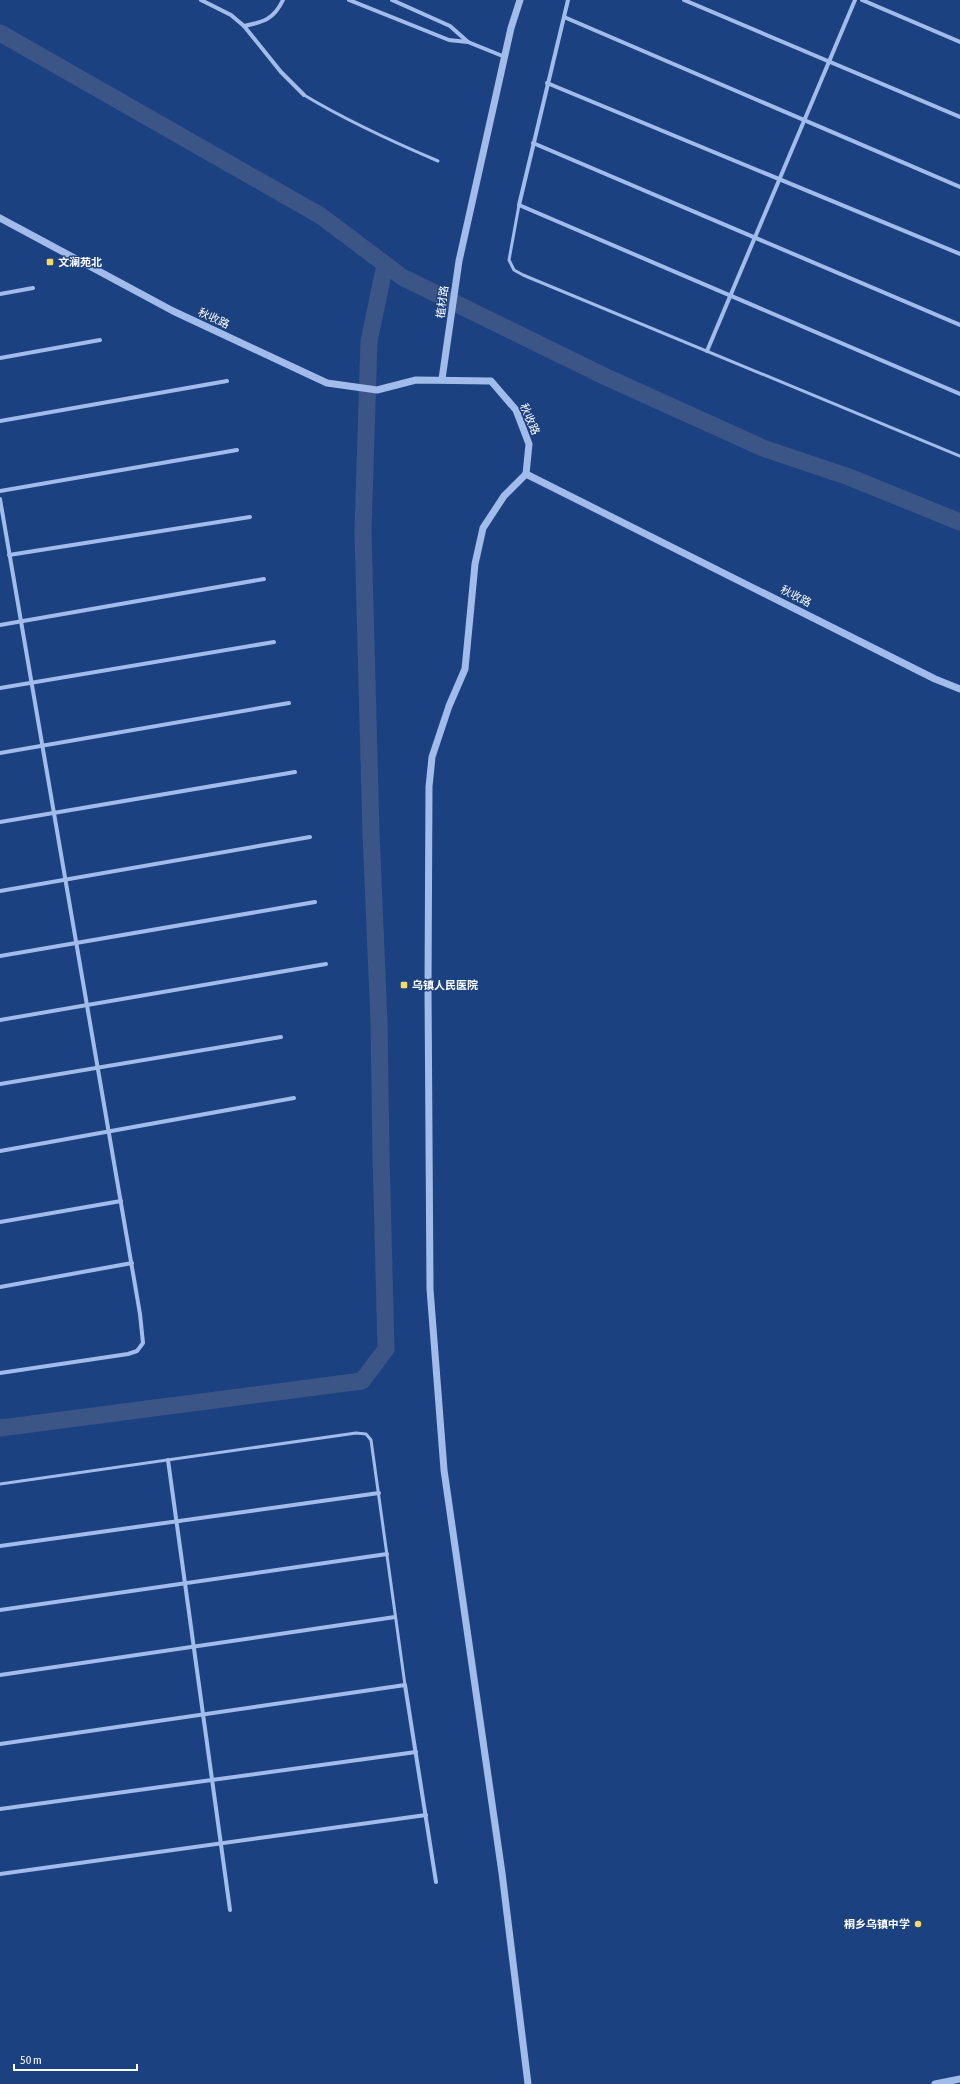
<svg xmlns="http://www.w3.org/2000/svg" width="960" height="2084" font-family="'Asap Condensed','Noto Sans SC',sans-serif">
<rect width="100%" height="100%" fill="#1c4181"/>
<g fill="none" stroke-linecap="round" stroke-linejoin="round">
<!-- canal -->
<g stroke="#3b5686" stroke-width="17">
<polyline points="0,33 321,216 402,277 606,377 763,448 849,477 960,522"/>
<polyline points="0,1428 362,1381 386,1349 381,1154 379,1022 371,833 363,531 369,341 385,265"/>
</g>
<!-- service -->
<g stroke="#a1bcea" stroke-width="3">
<path d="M304,95C347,121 391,141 438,161"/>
<polyline points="519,205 509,260 514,270 523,275 960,456"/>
<polyline points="0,1484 356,1433 366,1434 371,1440 405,1685"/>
</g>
<!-- minor -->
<g stroke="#a1bcea" stroke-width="4">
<polyline points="201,0 231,15 244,26 281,72 304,95"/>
<polyline points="349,0 449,40 468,42 505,57"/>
<polyline points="392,0 450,26 468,42"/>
<polyline points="568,0 519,205 960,394"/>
<polyline points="684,0 960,117"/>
<polyline points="862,0 960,42"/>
<polyline points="564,17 960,187"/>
<path d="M244,26C264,22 274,19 283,0"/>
<polyline points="547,83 960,254"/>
<polyline points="533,143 960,325"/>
<polyline points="0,294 33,288"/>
<polyline points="707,351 855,0"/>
<polyline points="0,358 100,340"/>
<polyline points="0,421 227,381"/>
<polyline points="0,491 237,450"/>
<polyline points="0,499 140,1314 143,1343 137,1351 128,1354 0,1373"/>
<polyline points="9,555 250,517"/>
<polyline points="0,625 264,579"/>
<polyline points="0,688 274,642"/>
<polyline points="0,753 289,703"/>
<polyline points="0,822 295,772"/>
<polyline points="0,891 310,837"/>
<polyline points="0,956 315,902"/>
<polyline points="0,1020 326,964"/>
<polyline points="0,1084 281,1037"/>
<polyline points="0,1151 294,1098"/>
<polyline points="0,1222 121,1201"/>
<polyline points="0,1287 132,1263"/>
<polyline points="168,1460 230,1910"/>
<polyline points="0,1546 379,1493"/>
<polyline points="0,1610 387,1554"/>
<polyline points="0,1675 395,1617"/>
<polyline points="0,1744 405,1685 436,1882"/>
<polyline points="0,1809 416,1752"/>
<polyline points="0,1874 426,1815"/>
</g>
<!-- tertiary -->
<g stroke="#a1bcea" stroke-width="7">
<polyline points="0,218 173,311 327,383 377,390 416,380 491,381 516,410 529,444 526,474"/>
<polyline points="442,379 459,261 511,28 520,0"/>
<polyline points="526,474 504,496 483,528 475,564 465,669 449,706 432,757 429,787 428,988 430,1289 444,1470 502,1873 528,2084"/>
<polyline points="526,474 935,679 960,689"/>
<polyline points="935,2084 960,2079"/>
</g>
</g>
<!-- markers -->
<g fill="#fad95f" stroke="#1c4181" stroke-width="1.5">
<rect x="46" y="258" width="8" height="8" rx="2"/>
<rect x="400" y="981" width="8" height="8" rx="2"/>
<circle cx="918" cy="1924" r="4"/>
</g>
<g text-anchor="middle" stroke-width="3" stroke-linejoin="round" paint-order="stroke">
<!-- poi labels -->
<g font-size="11" font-weight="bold" fill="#fff" stroke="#1c4181" text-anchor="start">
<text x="58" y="266">文澜苑北</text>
<text x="412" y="989">乌镇人民医院</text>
<text x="910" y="1928" text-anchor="end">桐乡乌镇中学</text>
</g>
<!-- street labels -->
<g font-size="11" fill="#fff" stroke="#1c4181">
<text transform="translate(442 302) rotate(-83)" y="4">植材路</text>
<text transform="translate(214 318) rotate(25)" y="4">秋收路</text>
<text transform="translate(530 419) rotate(66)" y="4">秋收路</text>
<text transform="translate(796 596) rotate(27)" y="4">秋收路</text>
</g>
</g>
<!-- scale -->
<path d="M14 2064v6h123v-6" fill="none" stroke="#ffffff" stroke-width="2"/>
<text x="20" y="2064" font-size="12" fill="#ffffff" stroke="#1c4181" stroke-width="3" paint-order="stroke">50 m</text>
</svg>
